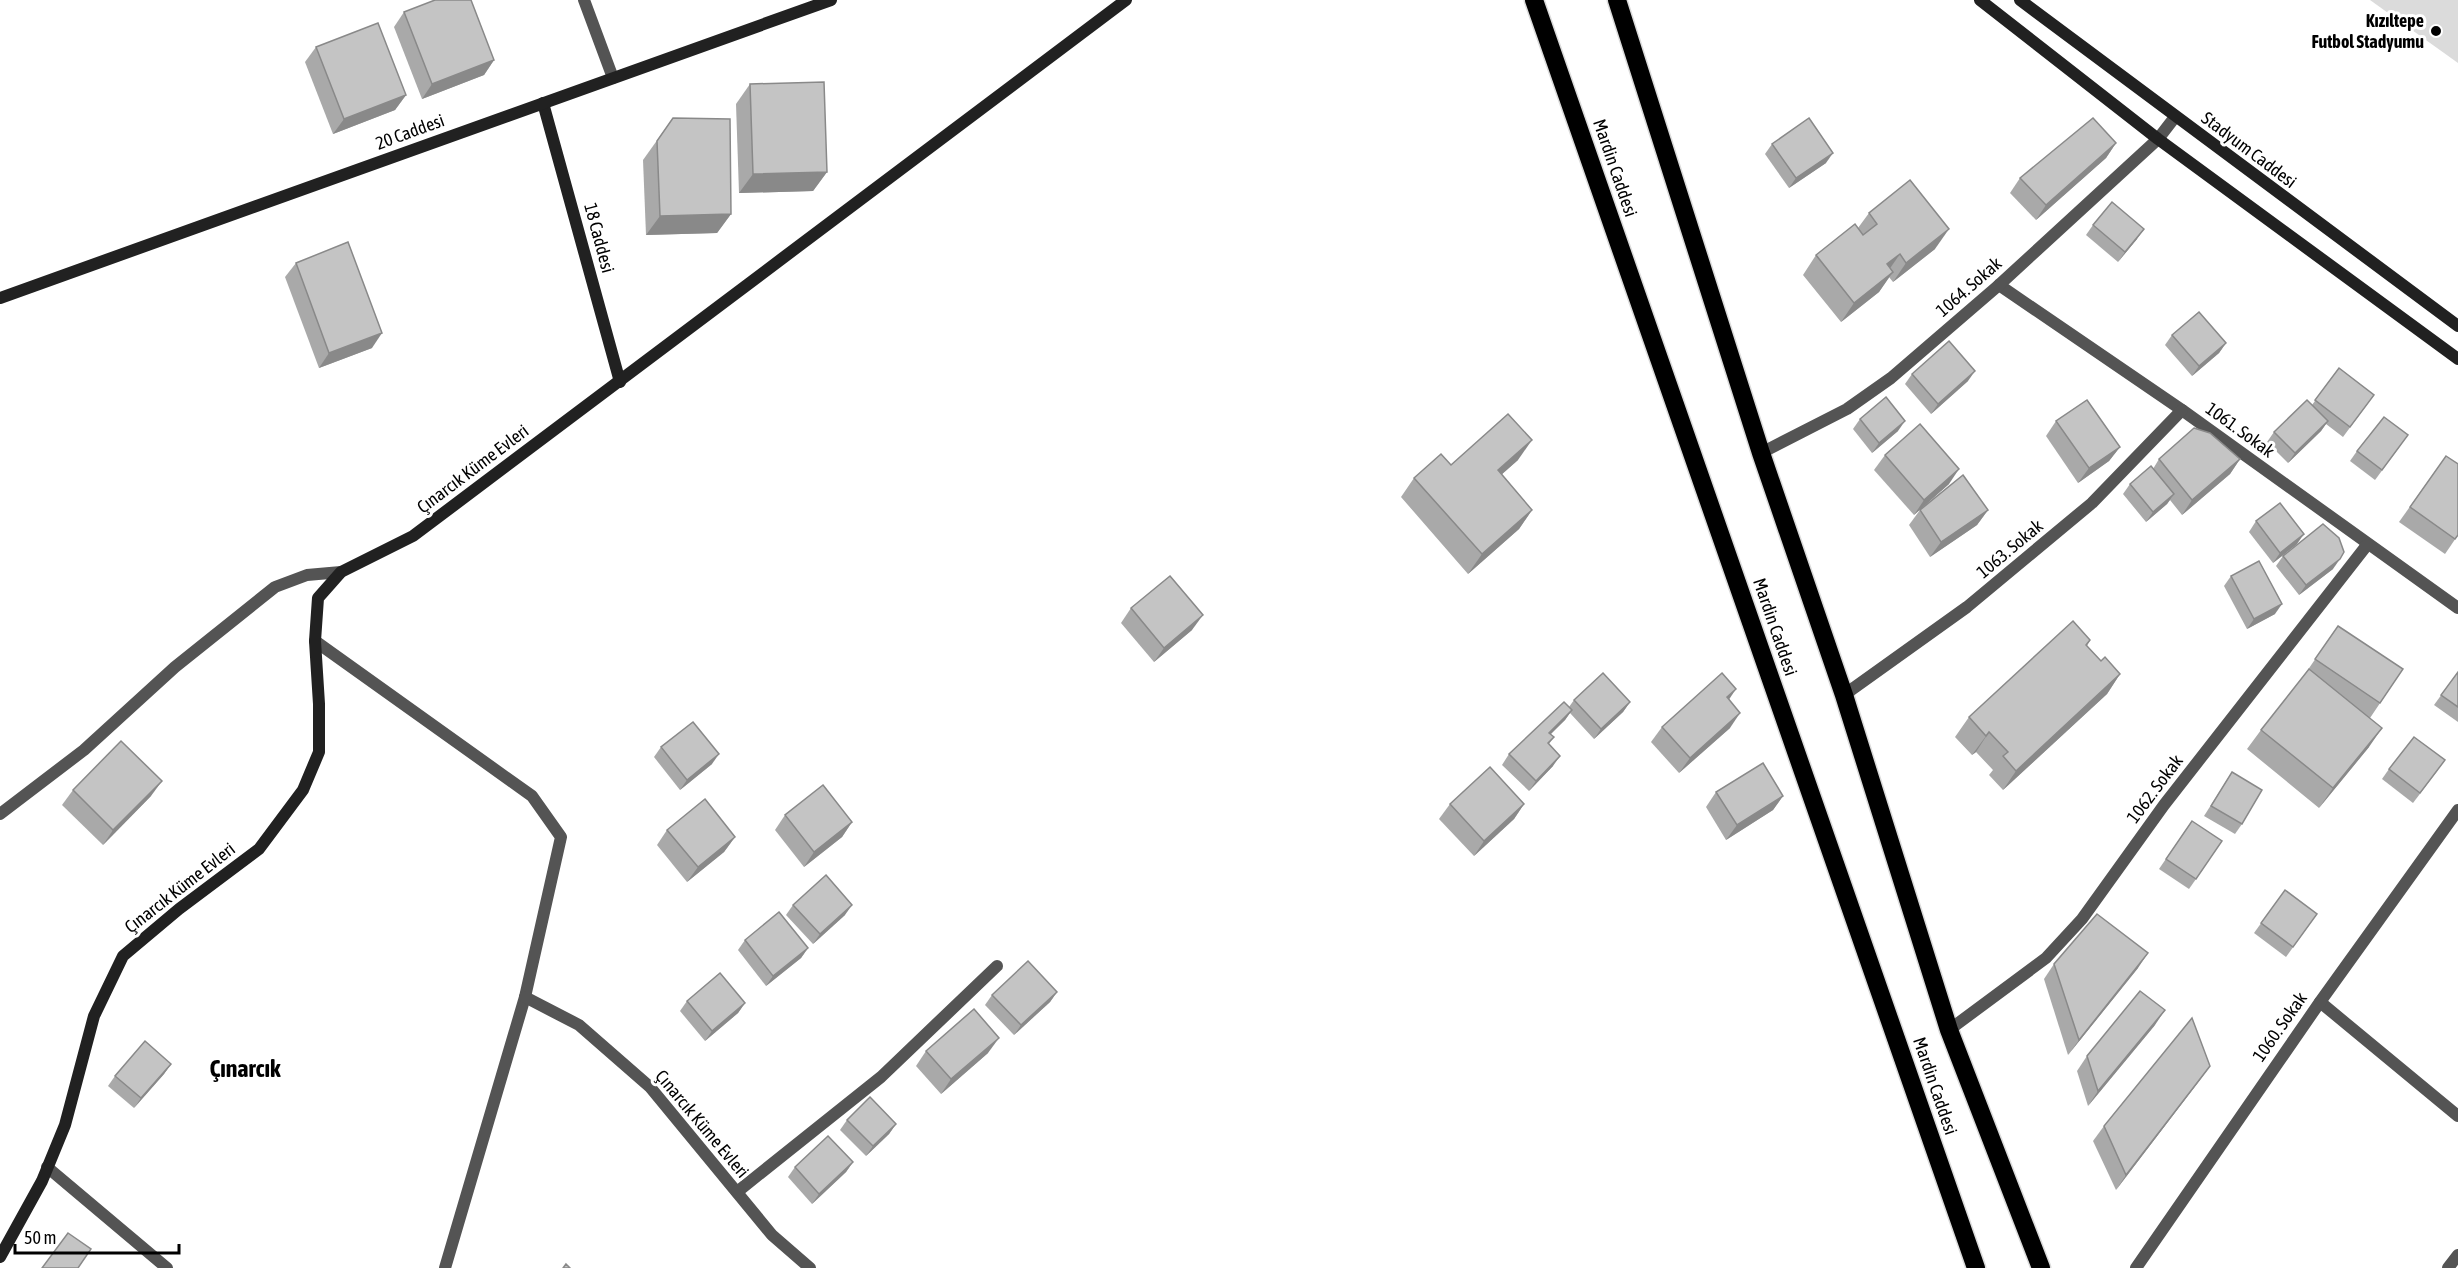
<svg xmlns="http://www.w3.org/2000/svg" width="2458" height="1268" font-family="'Asap Condensed',sans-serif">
<rect width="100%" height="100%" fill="#fff"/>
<!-- green -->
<polygon fill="#dbdbdb" points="2370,0 2458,0 2458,63"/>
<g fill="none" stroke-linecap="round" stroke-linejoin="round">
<!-- highway casing -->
<g stroke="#dbdbdb" stroke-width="21">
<g id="highway">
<polyline points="1534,0 1976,1268"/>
<polyline points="1617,0 1761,453 1844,695 1949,1030 2041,1268"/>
</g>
</g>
<!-- street -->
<g stroke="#545454" stroke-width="12">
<polyline points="584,0 613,78"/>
<polyline points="1999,285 2182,410 2458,608"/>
<polyline points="1761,453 1847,409 1891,378 1999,285 2158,139 2175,117"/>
<polyline points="315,641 532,796 561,837 525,997 445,1268"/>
<polyline points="1844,695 1967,607 2092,503 2182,410"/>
<polyline points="0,814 84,750 175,667 275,587 307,575 341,572"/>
<polyline points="525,997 579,1025 650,1087 772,1235 810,1268"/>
<polyline points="2320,1002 2458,1116"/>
<polyline points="1949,1030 2046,958 2082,919 2164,805 2367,545"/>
<polyline points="47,1167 167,1268"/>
<polyline points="737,1192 881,1077 997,966"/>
<polyline points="2136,1268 2320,1002 2458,810"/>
<polyline points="2448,1268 2458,1255"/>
</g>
<!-- secondary -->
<g stroke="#212121" stroke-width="12">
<polyline points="1980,0 2158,139 2458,359"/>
<polyline points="2020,0 2458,326"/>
<polyline points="543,103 620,382"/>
<polyline points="0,298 831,0"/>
<polyline points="0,1257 42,1181 65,1125 94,1016 123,956 179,909 259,849 303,790 319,752 319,704 315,641 318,598 341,572 413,536 1126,0"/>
</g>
<!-- highway -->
<use href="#highway" stroke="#000" stroke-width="18"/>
</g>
<!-- wall -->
<g fill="#a9a9a9">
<polygon points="404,12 494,60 484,75 422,99 394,27"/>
<polygon points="316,47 406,95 395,110 333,134 305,62"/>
<polygon points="750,84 827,172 813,191 739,193 736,104"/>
<polygon points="673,118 731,214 717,233 646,235 643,160"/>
<polygon points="2116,143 2106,158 2036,220 2010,193 2020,178"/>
<polygon points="1772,144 1826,163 1789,188 1765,154"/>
<polygon points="1869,213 1935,249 1893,282 1889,277 1879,292 1841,322 1803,275 1816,255 1858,228"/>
<polygon points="2093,225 2137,239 2118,262 2086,235"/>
<polygon points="296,263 372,348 319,368 285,277"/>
<polygon points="2172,335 2226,343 2219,353 2192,376 2165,345"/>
<polygon points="2339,368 2374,395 2343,437 2326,424 2321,431 2288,463 2267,442 2274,432 2312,405"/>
<polygon points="1912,374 1968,381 1931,414 1905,384"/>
<polygon points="1860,419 1898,431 1872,453 1853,429"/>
<polygon points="2056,421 2120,447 2109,461 2078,483 2046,436"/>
<polygon points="2401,445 2375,480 2350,461 2357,451"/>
<polygon points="1885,455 1949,484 1914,515 1874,470"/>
<polygon points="2446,456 2458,535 2445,554 2399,522"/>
<polygon points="2159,459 2240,459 2230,474 2182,515 2170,500 2167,504 2146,522 2123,494 2130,484 2153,469"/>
<polygon points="1518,460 1501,475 1532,510 1519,529 1468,574 1401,497 1414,478 1451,465"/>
<polygon points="1920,510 1988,510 1977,525 1930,557 1909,525"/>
<polygon points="2256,521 2297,544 2273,563 2249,532"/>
<polygon points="2283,556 2333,569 2299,595 2276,566"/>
<polygon points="2231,576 2275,614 2247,629 2224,586"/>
<polygon points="1131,608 1192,630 1154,662 1121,623"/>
<polygon points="2338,626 2403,669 2370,718 2369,747 2319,808 2247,749 2261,730 2305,674"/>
<polygon points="2090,640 2087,646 2101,661 2120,674 2107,694 2003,790 1989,775 1993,770 1976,752 1972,755 1955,737 1969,717"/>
<polygon points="2458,672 2458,722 2434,705"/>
<polygon points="1574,700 1630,702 1623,712 1594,739 1570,713 1565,720 1550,734 1554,737 1549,744 1553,766 1529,791 1502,765 1509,754 1569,707"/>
<polygon points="1729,700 1730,728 1679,773 1651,742 1662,727"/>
<polygon points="661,747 712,764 680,790 654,757"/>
<polygon points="2389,769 2438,770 2413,803 2382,779"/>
<polygon points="2232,772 2242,824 2235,834 2204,816"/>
<polygon points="73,790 151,796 103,845 62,805"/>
<polygon points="1716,792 1783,796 1773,810 1726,840 1706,807"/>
<polygon points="1450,804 1524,804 1514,819 1474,856 1439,819"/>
<polygon points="785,815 852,822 842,837 804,867 775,830"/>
<polygon points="2192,821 2196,879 2189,889 2159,869"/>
<polygon points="667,830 735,837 724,852 687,882 657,845"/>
<polygon points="2285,890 2317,914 2286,957 2254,933"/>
<polygon points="793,905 845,915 813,944 786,915"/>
<polygon points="745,940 808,948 801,958 766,986 738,950"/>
<polygon points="2054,964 2138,968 2068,1055 2044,979"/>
<polygon points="1057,992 1050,1002 1014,1035 985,1005 992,995"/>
<polygon points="687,1001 745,1003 738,1013 705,1041 680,1011"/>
<polygon points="2155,1025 2088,1106 2077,1071 2087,1056"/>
<polygon points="926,1051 988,1053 941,1094 916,1066"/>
<polygon points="171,1064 164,1074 134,1108 108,1086 115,1076"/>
<polygon points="2210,1066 2199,1081 2116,1190 2093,1141 2104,1126"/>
<polygon points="847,1120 896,1124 889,1134 866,1156 840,1130"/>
<polygon points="853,1162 846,1172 812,1204 788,1177 795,1167"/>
</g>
<!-- shaded-wall -->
<g fill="#898989">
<polygon points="494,60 484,75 422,99 432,84"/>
<polygon points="406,95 395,110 333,134 344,119"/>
<polygon points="2116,143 2106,158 2036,220 2046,205"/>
<polygon points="1833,153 1826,163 1789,188 1796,178"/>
<polygon points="827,172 813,191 739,193 753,174"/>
<polygon points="731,214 717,233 646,235 660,216"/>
<polygon points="1949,229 1935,249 1893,282 1906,263"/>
<polygon points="2144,229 2137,239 2118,262 2125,252"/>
<polygon points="1900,254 1886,274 1887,264"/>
<polygon points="1893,272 1879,292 1841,322 1854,303"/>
<polygon points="382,333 372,348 319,368 329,353"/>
<polygon points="2226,343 2219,353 2192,376 2199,366"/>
<polygon points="1975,371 1968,381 1931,414 1938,404"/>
<polygon points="1905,421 1898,431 1872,453 1879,443"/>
<polygon points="2328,421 2321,431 2288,463 2295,453"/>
<polygon points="1532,440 1518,460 1484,490 1498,470"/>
<polygon points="2120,447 2109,461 2078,483 2089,468"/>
<polygon points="2240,459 2230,474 2182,515 2192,500"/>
<polygon points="1959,469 1949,484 1914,515 1924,500"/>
<polygon points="2174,494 2167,504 2146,522 2153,512"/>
<polygon points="1532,510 1519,529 1468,574 1482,554"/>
<polygon points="1988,510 1977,525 1930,557 1941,542"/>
<polygon points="2304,534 2297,544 2273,563 2280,553"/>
<polygon points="2340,559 2333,569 2299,595 2306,585"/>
<polygon points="2282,604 2275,614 2247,629 2254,619"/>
<polygon points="1203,615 1192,630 1154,662 1164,648"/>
<polygon points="2120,674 2107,694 2003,790 2016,771"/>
<polygon points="1736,689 1726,704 1727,697"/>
<polygon points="1630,702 1623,712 1594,739 1601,729"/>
<polygon points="1572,710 1565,720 1542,743 1549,733"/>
<polygon points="1740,713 1730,728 1679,773 1690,758"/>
<polygon points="2382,728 2369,747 2319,808 2333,788"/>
<polygon points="1989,732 1976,752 1972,755 1986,736"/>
<polygon points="719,754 712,764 680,790 687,780"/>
<polygon points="1560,756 1553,766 1529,791 1536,781"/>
<polygon points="162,781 151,796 103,845 113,830"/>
<polygon points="1783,796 1773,810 1726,840 1737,825"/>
<polygon points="1524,804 1514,819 1474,856 1484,841"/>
<polygon points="852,822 842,837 804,867 814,852"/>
<polygon points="735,837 724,852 687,882 698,867"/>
<polygon points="852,905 845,915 813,944 820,934"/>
<polygon points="808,948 801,958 766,986 773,976"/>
<polygon points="2148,953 2138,968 2068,1055 2079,1040"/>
<polygon points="1057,992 1050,1002 1014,1035 1021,1025"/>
<polygon points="745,1003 738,1013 705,1041 712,1031"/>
<polygon points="2165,1010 2155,1025 2088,1106 2098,1091"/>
<polygon points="999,1038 988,1053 941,1094 951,1079"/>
<polygon points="171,1064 164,1074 134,1108 141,1098"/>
<polygon points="2210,1066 2199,1081 2116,1190 2126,1175"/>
<polygon points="896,1124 889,1134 866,1156 873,1146"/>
<polygon points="853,1162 846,1172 812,1204 819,1194"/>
</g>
<!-- building -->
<g fill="#c4c4c4" stroke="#898989" stroke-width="1.5">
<polygon points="435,0 471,0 494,60 432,84 404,12"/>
<polygon points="378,23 406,95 344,119 316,47"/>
<polygon points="824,82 827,172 753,174 750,84"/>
<polygon points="673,118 730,119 731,214 660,216 657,141"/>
<polygon points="1809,118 1833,153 1796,178 1772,144"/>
<polygon points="2093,118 2116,143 2046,205 2020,178"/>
<polygon points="1910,180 1949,229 1906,263 1900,254 1887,264 1893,272 1854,303 1816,255 1855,224 1863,235 1877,224 1869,213"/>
<polygon points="2112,202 2144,229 2125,252 2093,225"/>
<polygon points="348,242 382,333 329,353 296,263"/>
<polygon points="2199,312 2226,343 2199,366 2172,335"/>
<polygon points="1949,341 1975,371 1938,404 1912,374"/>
<polygon points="2339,368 2374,395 2350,427 2315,400"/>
<polygon points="1886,397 1905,421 1879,443 1860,419"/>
<polygon points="2087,400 2120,447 2089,468 2056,421"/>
<polygon points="2307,400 2328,421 2295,453 2274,432"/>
<polygon points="1508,414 1532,440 1498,470 1532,510 1482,554 1414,478 1441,454 1451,465"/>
<polygon points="2384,417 2408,435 2382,470 2357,451"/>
<polygon points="1920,424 1959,469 1924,500 1885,455"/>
<polygon points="2194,428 2210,433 2240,459 2192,500 2159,459"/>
<polygon points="2446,456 2458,464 2458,535 2455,539 2410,507"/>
<polygon points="2151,466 2174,494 2153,512 2130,484"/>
<polygon points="1963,475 1988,510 1941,542 1920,510"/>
<polygon points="2280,503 2304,534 2280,553 2256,521"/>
<polygon points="2323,524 2339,538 2344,552 2340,559 2306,585 2283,556"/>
<polygon points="2259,561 2282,604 2254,619 2231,576"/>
<polygon points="1170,576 1203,615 1164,648 1131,608"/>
<polygon points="2073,621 2090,640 2086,645 2101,661 2105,657 2120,674 2016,771 2003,756 2008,752 1989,732 1986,736 1969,717"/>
<polygon points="2338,626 2403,669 2380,703 2315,659"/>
<polygon points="2309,669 2382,728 2333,788 2261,730"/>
<polygon points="2458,672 2458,707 2441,695"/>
<polygon points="1603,673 1630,702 1601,729 1574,700"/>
<polygon points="1722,673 1736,689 1727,697 1740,713 1690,758 1662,727"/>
<polygon points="1564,702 1572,710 1549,733 1554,737 1548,743 1560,756 1536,781 1509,754"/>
<polygon points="693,722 719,754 687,780 661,747"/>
<polygon points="2414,737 2445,760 2420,793 2389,769"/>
<polygon points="121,741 162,781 113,830 73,790"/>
<polygon points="1763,763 1783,796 1737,825 1716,792"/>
<polygon points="1490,767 1524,804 1484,841 1450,804"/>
<polygon points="2232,772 2262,790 2242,824 2211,806"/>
<polygon points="823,785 852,822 814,852 785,815"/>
<polygon points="705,799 735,837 698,867 667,830"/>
<polygon points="2192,821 2222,841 2196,879 2166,859"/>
<polygon points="826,875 852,905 820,934 793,905"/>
<polygon points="2285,890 2317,914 2293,947 2261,923"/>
<polygon points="779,912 808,948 773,976 745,940"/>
<polygon points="2097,914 2148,953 2079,1040 2054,964"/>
<polygon points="1028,961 1057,992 1021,1025 992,995"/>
<polygon points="720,973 745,1003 712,1031 687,1001"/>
<polygon points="2140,991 2165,1010 2098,1091 2087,1056"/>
<polygon points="974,1009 999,1038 951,1079 926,1051"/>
<polygon points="2192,1018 2210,1066 2126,1175 2104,1126"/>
<polygon points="145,1041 171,1064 141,1098 115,1076"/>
<polygon points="870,1097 896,1124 873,1146 847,1120"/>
<polygon points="828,1136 853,1162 819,1194 795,1167"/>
<polygon points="68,1233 91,1249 78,1268 42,1268"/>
<polygon points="566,1264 570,1268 563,1268"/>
</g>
<!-- markers -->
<circle fill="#000" stroke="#fff" stroke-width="2" cx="2436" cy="31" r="6"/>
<g text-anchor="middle" stroke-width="6" stroke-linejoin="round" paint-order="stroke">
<!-- poi labels -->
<g font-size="18" font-weight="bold" fill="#000" stroke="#fff" text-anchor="end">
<text x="2424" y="27">Kızıltepe<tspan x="2424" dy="21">Futbol Stadyumu</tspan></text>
</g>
<!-- street labels -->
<g font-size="18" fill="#000" stroke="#fff">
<text transform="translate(410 132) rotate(-20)" y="6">20 Caddesi</text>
<text transform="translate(2249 150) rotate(37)" y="6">Stadyum Caddesi</text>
<text transform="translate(1615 168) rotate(71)" y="6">Mardin Caddesi</text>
<text transform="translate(599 238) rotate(75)" y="6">18 Caddesi</text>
<text transform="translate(1969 287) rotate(-41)" y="6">1064. Sokak</text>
<text transform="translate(2240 430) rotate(36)" y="6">1061. Sokak</text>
<text transform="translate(473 469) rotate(-37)" y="6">Çınarcık Küme Evleri</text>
<text transform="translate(2010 549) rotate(-40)" y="6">1063. Sokak</text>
<text transform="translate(1775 627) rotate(71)" y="6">Mardin Caddesi</text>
<text transform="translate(2155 789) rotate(-53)" y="6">1062. Sokak</text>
<text transform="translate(180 888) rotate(-38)" y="6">Çınarcık Küme Evleri</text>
<text transform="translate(2280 1027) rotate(-55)" y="6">1060. Sokak</text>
<text transform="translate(1935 1086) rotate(71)" y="6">Mardin Caddesi</text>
<text transform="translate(702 1124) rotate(50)" y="6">Çınarcık Küme Evleri</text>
</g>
<!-- district labels -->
<g font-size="24" font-weight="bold" fill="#000" stroke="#fff">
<text x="245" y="1077">Çınarcık</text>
</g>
</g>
<!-- scale -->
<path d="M15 1244v9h164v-9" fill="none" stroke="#000000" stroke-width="3"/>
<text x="24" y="1244" font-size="18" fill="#000000" stroke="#ffffff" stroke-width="4.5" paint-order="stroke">50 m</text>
</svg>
